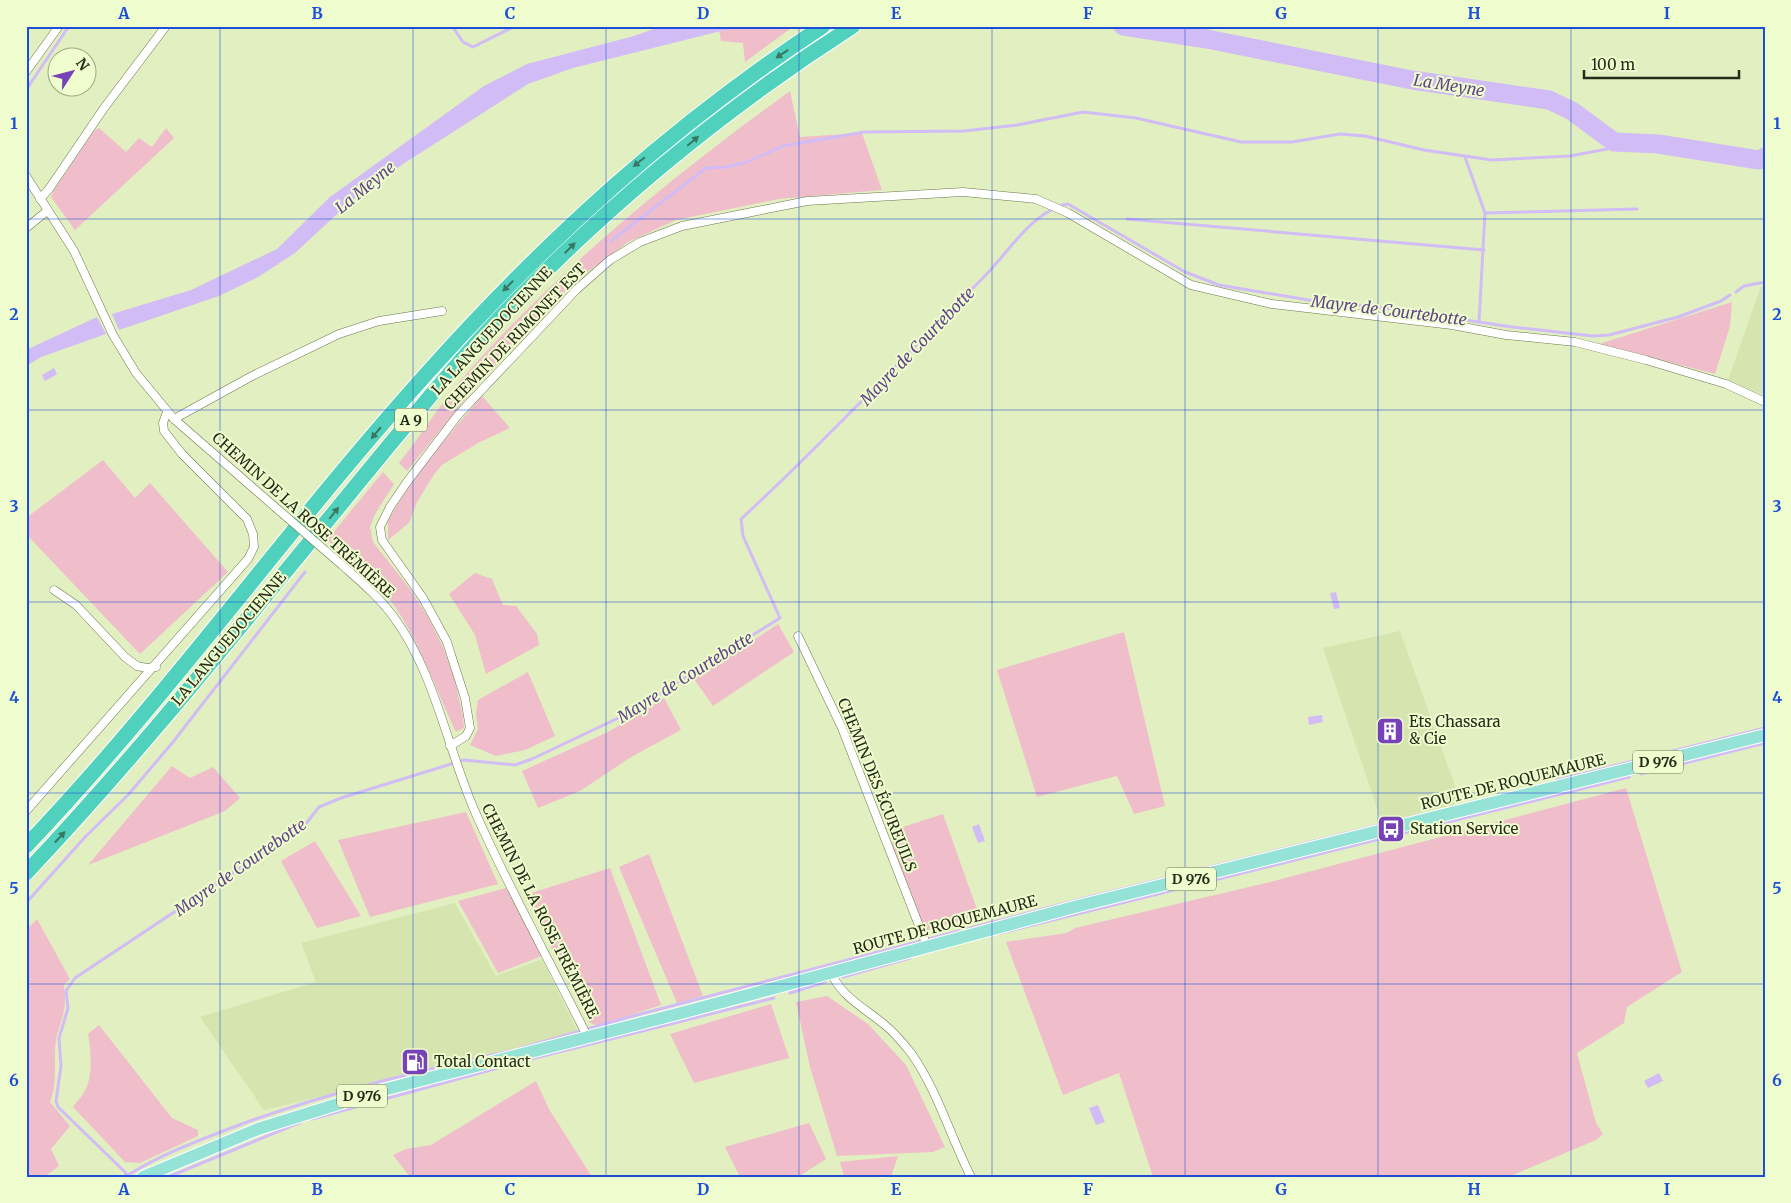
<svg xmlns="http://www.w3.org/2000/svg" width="1791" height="1203" font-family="Merriweather,serif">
<rect width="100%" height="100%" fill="#e1efc1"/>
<!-- built -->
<g fill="#d6e5b0">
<polygon points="1761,286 1765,286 1765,396 1728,380"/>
<polygon points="1400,631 1461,803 1382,823 1323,648"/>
<polygon points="455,903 496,976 542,959 579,1034 264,1110 200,1017 316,982 301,943"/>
</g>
<!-- green -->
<g fill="#f0becb">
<polygon points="746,26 794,26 745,62 743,43 721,41 719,30"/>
<path d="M790,91L800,137L862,133L882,190L779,199L676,220L628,242L574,282L473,390L407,471L399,463C420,437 438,407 460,381C557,270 671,177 790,91Z"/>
<polygon points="99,128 126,152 139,138 152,147 166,128 174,138 75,230 51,197 54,190 94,131"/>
<polygon points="1732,302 1730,326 1715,374 1599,344"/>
<polygon points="482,396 510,428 478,443 442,465 435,473 417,502 409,523 388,540 388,521 394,510 422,467"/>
<polygon points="103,460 135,498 150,483 228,572 140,654 26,534 26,518"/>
<path d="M383,472L394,484L375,514L370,527L373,542L410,589L429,619L443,647L455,681L463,716L464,728L456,732C431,679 414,624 374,580C360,565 342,553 327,540Z"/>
<polygon points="475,573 492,579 503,605 516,606 537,634 539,645 486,674 475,635 449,594"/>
<polygon points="778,624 794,652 713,706 694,679"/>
<polygon points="1124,632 1165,806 1134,814 1117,776 1037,797 997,670"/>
<polygon points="528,672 555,736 525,750 496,756 470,745 478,729 476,713 478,700"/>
<polygon points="664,698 681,730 631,757 580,791 538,808 522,771 608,732"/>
<polygon points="172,766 190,778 213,767 240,798 225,811 88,865"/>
<polygon points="1626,788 1682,972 1627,1007 1624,1023 1577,1053 1596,1123 1603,1134 1596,1140 1508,1177 1153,1177 1119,1073 1063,1095 1006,942 1067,933 1075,928 1266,883"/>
<polygon points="466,812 498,884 370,917 338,840"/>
<polygon points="943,814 979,915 924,931 896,864 892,842 898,838 894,830"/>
<polygon points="315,841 361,916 317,928 281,861"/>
<polygon points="649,854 703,996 677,1003 619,867"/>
<polygon points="610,868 661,1005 597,1026 589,1022 525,895"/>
<polygon points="506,888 542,956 498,973 458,901"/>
<path d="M37,919L70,979L64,985C67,1009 63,1014 57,1035C52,1058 59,1080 50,1102L70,1126L51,1149L59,1166L44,1177H26V930Z"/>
<polygon points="827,996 868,1024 906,1065 945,1147 933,1152 837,1156 810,1067 796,1002"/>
<polygon points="771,1004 789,1058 694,1083 670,1034"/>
<path d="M99,1025L172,1118L198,1130V1136L140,1163L125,1162L73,1107C76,1102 80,1099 83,1094C94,1078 91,1051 88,1034Z"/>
<polygon points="536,1081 549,1109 592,1177 410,1177 393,1155 406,1149 431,1145"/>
<polygon points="809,1123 826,1159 798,1177 740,1177 725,1147"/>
<polygon points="898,1156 891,1177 844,1177 840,1162"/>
</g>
<!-- water -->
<g fill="#d1bcf5">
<polygon points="662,26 741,26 573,68 528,84 403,164 350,202 295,253 258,277 219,296 119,330 112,314 191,290 277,249 330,197 484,86 527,64 634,36"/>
<polygon points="97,317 106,334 41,357 26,366 26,350"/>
<polygon points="54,368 57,374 45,381 42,375"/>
<polygon points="1336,592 1340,608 1334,609 1330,593"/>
<polygon points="1322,715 1323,722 1309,725 1308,717"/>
<polygon points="979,824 985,841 978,843 972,827"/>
<polygon points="1659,1073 1663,1081 1648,1088 1644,1081"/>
<polygon points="1098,1105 1105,1122 1096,1125 1089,1108"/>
</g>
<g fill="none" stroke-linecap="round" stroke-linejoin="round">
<!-- stream -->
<g stroke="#d1bcf5" stroke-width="3">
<polyline points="452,26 463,42 473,47 515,26"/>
<polyline points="26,90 69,26"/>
<polyline points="1465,157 1485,213 1479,322"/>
<polyline points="1062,205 1068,204 1185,272 1219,285 1326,303 1378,307 1512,327 1593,336 1609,335 1678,317 1721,301 1730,295"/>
<polyline points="1485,213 1637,209"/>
<polyline points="1127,219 1484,250"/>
<polyline points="611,241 706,168 726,167 747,162 783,146 864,132 964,131 1017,125 1083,112 1136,118 1241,142 1292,142 1340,134 1365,136 1424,150 1492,160 1570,156 1607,149 1614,142"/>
<polyline points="1736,292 1744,286 1765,282"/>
<polyline points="1641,774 1765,743"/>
<polyline points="1557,780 1765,728"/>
<polyline points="26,903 86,836 128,795 173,742 305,572"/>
<polyline points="1001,933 1629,777"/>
<polyline points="843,977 910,958"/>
<polyline points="790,993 825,982"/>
<polyline points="521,1048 633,1016 1081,899 1420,815"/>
<polyline points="312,1119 531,1059 774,998"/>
<path d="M125,1176L126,1173L58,1107L56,1101L61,1066L59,1038L68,1008L66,991L75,978L305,825L319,807L341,798L464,760L515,765L532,759L631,712L780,618L743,536L741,519C824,443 900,360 980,281C1004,258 1022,226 1051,210"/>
<path d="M125,1177C161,1154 200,1140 239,1125C327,1093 418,1071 510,1051"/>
<polyline points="168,1177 301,1122"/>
</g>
<!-- river -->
<polyline stroke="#d1bcf5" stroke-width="19" points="1123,26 1207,39 1412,80 1549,100 1572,111 1614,142 1658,144 1759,160 1765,157"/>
<!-- minor casing -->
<g stroke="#6c784e" stroke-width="9">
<g id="minor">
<polyline points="26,72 59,26"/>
<polyline points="26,176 74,251 113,335 136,373 174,419 275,507"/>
<polyline points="40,199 49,189 104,108 166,26"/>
<polyline points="26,228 47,211"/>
<polyline points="174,419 252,376 339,334 379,321 442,311"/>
<path d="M342,565C360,581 378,596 393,616C436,674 447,749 476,814C510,891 551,963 588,1038"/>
<polyline points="54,590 76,605 125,657 137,666 147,668 156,667"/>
<polyline points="798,636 842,728 927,946"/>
<polyline points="450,746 466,736 470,728 465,698 453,661 447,642 423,598 382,540 380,527 390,507 407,482 458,415 577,289 610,260 640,242 682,226 807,201 963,192 1036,199 1068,213 1191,285 1272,304 1452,325 1506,335 1575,342 1646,360 1726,384 1765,402"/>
<polyline points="26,811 248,559 254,547 253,534 247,519 182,454 164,431 163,423 167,412"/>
<path d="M831,972C840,996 866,1009 885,1025C895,1033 903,1043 911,1053C938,1091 950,1136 971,1177"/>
</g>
</g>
<!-- primary casing -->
<g stroke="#fff" stroke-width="14">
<polyline id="primary" points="143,1177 258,1129 383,1090 685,1012 1078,906 1765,735"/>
</g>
<!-- motorway casing -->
<g stroke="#fff" stroke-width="17">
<g id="motorway">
<path d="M26,846C170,695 290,525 429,371C549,237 673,125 823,26"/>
<path d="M26,873C129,764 223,648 318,532C371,468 423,402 479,340C589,220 716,114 853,26"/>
</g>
</g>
<!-- minor -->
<use href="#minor" stroke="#fff" stroke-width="8"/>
<!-- primary -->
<use href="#primary" stroke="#95e3d7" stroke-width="12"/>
<!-- motorway -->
<use href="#motorway" stroke="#4fd1bd" stroke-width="15"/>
<!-- minor-bridge casing -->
<g stroke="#6c784e" stroke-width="9" stroke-linecap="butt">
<polyline id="minor-bridge" points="275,507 342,565"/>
</g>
<!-- minor-bridge -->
<use href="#minor-bridge" stroke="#fff" stroke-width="8"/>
</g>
<!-- one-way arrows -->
<defs><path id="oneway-solid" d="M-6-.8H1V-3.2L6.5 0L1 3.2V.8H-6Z" transform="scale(1.25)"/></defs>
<g fill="#397663">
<use href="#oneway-solid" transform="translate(782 54) rotate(146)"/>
<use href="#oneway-solid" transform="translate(693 141) rotate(-40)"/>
<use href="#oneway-solid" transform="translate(639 162) rotate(141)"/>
<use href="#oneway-solid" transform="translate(570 248) rotate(-45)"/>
<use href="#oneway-solid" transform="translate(508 286) rotate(134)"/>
<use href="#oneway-solid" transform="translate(376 433) rotate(130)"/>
<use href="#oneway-solid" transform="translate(334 513) rotate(-51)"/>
<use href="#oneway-solid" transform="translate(60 837) rotate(-47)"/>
</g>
<!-- grid -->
<path fill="none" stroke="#1d4ed8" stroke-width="1" stroke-opacity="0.55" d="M220,26V1177M413,26V1177M606,26V1177M799,26V1177M992,26V1177M1185,26V1177M1378,26V1177M1571,26V1177M26,219H1765M26,410H1765M26,602H1765M26,793H1765M26,984H1765"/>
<!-- icons -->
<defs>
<g id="building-square" transform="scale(1.4375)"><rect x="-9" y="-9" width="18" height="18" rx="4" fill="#7741b8" stroke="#eefcce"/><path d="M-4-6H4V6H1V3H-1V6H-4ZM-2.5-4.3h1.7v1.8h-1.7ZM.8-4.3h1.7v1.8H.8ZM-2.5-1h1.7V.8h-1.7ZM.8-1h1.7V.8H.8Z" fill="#fff"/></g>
<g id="bus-square" transform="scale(1.4375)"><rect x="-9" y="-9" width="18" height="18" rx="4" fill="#7741b8" stroke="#eefcce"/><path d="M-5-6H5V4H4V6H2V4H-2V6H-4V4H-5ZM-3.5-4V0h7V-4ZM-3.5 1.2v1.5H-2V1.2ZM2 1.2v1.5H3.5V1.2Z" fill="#fff"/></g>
<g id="fuel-square" transform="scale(1.4375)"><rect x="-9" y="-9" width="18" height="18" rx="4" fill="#7741b8" stroke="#eefcce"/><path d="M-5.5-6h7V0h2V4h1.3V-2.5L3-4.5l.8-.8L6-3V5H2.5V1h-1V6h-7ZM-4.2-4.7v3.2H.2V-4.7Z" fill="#fff"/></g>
</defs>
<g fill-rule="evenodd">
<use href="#building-square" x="1390" y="731"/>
<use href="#bus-square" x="1391" y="829"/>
<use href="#fuel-square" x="415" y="1062"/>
</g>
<g text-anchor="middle" stroke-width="4" stroke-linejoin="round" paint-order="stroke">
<!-- shield labels -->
<g fill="#eefcce" stroke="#636a50" stroke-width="1">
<rect x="395" y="408.5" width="32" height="23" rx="4"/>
<rect x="1633" y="750.5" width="50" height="23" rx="4"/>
<rect x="1166" y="867.5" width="50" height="23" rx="4"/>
<rect x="337" y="1084.5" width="50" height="23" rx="4"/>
</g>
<g font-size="14" font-weight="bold" fill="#272c1a">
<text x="411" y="425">A 9</text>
<text x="1658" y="767">D 976</text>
<text x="1191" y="884">D 976</text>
<text x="362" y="1101">D 976</text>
</g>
<!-- street labels -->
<g font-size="15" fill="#272c1a" stroke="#eefcce">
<text transform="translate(492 331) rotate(-47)" y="5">LA LANGUEDOCIENNE</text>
<text transform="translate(515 337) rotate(-46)" y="5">CHEMIN DE RIMONET EST</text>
<text transform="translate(303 515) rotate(42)" y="5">CHEMIN DE LA ROSE TRÉMIÈRE</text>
<text transform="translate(229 639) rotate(-50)" y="5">LA LANGUEDOCIENNE</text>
<text transform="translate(1513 782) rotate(-14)" y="5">ROUTE DE ROQUEMAURE</text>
<text transform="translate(877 785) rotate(68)" y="5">CHEMIN DES ÉCUREUILS</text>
<text transform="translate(540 911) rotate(63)" y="5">CHEMIN DE LA ROSE TRÉMIÈRE</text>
<text transform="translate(945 925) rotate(-15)" y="5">ROUTE DE ROQUEMAURE</text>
</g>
<!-- poi labels -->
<g font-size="15" fill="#272c1a" stroke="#eefcce" text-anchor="start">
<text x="1409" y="727">Ets Chassara<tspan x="1409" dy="17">&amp; Cie</tspan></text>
<text x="1410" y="834">Station Service</text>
<text x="434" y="1067">Total Contact</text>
</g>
<!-- water labels -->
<g font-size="16" font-style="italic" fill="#604488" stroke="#eefcce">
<text transform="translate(1449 85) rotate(9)" y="6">La Meyne</text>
<text transform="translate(365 187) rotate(-39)" y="6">La Meyne</text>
<text transform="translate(1389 310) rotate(7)" y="6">Mayre de Courtebotte</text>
<text transform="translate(917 346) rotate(-46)" y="6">Mayre de Courtebotte</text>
<text transform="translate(685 677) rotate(-32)" y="6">Mayre de Courtebotte</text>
<text transform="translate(240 867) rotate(-35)" y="6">Mayre de Courtebotte</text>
</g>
</g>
<!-- border -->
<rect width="1791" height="1203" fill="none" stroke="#eefcce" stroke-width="55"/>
<!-- north arrow -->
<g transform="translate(72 72) rotate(54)"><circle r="24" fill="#eefcce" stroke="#9ea986"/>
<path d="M0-4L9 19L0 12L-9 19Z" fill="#7741b8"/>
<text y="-8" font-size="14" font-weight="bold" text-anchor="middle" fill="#272c1a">N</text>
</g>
<!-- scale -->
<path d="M1584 70v8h155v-8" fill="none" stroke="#272c1a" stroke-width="2.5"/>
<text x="1591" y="70" font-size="15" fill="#272c1a" stroke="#eefcce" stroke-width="4" paint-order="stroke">100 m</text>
<rect x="28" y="28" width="1736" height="1148" fill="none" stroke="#1d4ed8" stroke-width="2"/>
<g font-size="16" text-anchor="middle" font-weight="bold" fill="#1d4ed8">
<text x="124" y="19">A</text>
<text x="317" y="19">B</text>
<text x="510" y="19">C</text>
<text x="703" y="19">D</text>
<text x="896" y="19">E</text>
<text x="1088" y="19">F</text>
<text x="1281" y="19">G</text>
<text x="1474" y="19">H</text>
<text x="1667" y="19">I</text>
<text x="14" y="129">1</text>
<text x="1777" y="129">1</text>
<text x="14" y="320">2</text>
<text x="1777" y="320">2</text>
<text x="14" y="512">3</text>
<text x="1777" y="512">3</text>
<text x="14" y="703">4</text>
<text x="1777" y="703">4</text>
<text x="14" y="894">5</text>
<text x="1777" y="894">5</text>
<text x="14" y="1086">6</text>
<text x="1777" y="1086">6</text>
<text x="124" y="1195">A</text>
<text x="317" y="1195">B</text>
<text x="510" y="1195">C</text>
<text x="703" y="1195">D</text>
<text x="896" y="1195">E</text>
<text x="1088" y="1195">F</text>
<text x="1281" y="1195">G</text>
<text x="1474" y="1195">H</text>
<text x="1667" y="1195">I</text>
</g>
</svg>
